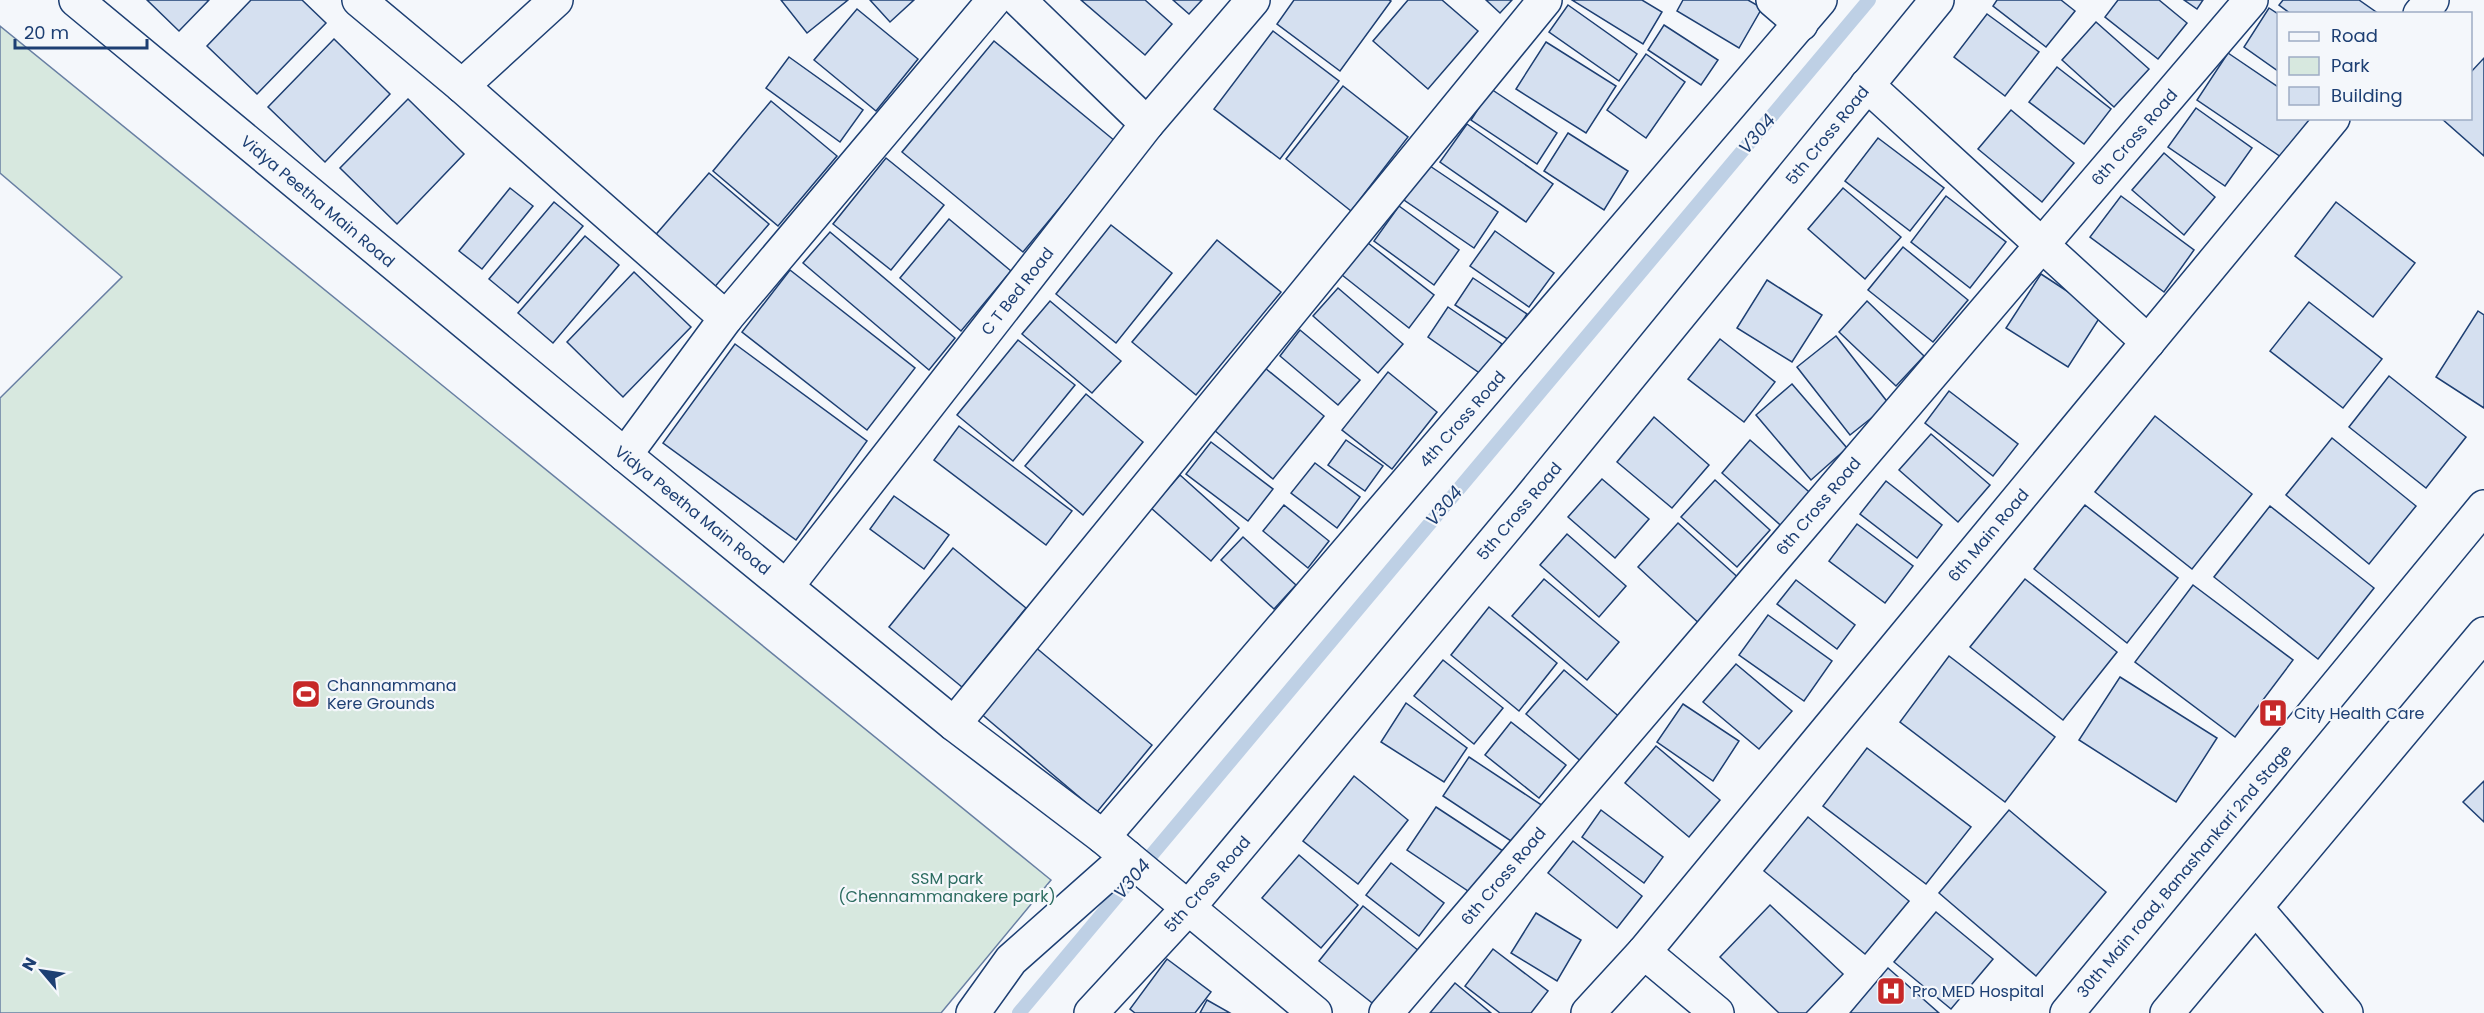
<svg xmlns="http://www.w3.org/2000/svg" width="2484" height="1013" font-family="Poppins,sans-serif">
<rect width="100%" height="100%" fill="#f4f7fb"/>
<!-- green -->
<polygon fill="#d7e8df" stroke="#687fa3" stroke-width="1.5" points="0,26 1051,880 941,1013 0,1013 0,398 122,277 0,173"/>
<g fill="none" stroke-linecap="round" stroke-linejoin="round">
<!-- stream -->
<polyline stroke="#bed0e5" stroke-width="14" points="1019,1013 1869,0"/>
</g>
<!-- building -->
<g fill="#d5e0f0" stroke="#1d3f73" stroke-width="1.5">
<polygon points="147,0 209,0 179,31"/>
<polygon points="251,0 302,0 326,23 257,94 207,46"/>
<polygon points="781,0 848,0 807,33"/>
<polygon points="870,0 914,0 890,22"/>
<polygon points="1081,0 1145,0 1172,24 1145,55"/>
<polygon points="1173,0 1202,0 1189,14"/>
<polygon points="1294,0 1389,0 1391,1 1340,71 1277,24"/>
<polygon points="1408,0 1442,0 1478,31 1428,89 1373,41"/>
<polygon points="1486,0 1512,0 1500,13"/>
<polygon points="1572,0 1642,0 1662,12 1643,44"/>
<polygon points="1683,0 1748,0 1762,8 1739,48 1677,11"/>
<polygon points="1997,0 2061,0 2075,11 2046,47 1993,6"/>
<polygon points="2118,0 2159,0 2187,23 2158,59 2105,17"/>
<polygon points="2184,0 2203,0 2197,9"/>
<polygon points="2283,0 2359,0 2379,14 2291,14 2279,5"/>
<polygon points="1568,5 1637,54 1619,81 1549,32"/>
<polygon points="2269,8 2278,14 2278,71 2244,47"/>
<polygon points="857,9 918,59 876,111 814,60"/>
<polygon points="1987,14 2039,52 2005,96 1954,57"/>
<polygon points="2096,22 2149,69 2114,107 2062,60"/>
<polygon points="1664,25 1718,60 1701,85 1648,50"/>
<polygon points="1273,31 1339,81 1280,159 1214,109"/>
<polygon points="334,39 390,94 325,162 268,107"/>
<polygon points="994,41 1115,141 1023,252 902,152"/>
<polygon points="1546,42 1616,86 1586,133 1516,89"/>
<polygon points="2228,53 2278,87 2278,118 2311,118 2284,159 2197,100"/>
<polygon points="1646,54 1685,82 1646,138 1607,110"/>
<polygon points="789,57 863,110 840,142 766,88"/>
<polygon points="2484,58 2484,156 2441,118 2470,118 2470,73"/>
<polygon points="2057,67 2111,109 2084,144 2029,102"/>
<polygon points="1343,86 1408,137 1351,211 1286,159"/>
<polygon points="1491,89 1557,133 1537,164 1471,120"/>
<polygon points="408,99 464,154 397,224 340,168"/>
<polygon points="771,101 837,156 778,226 713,171"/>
<polygon points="2196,108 2252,148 2225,186 2168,147"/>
<polygon points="2011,110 2074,163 2042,202 1978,149"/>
<polygon points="1467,124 1553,184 1526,222 1440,162"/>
<polygon points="1568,133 1628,171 1604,210 1544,171"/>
<polygon points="1878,138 1944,188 1910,231 1845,181"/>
<polygon points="2164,153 2215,197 2184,235 2132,190"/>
<polygon points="886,158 944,205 891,270 833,224"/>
<polygon points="1427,164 1498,212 1474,248 1404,200"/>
<polygon points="709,173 769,224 712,290 652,239"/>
<polygon points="510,188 533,206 482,269 459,251"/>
<polygon points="1843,188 1901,237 1865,279 1808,229"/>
<polygon points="1946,196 2006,242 1970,288 1911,242"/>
<polygon points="2121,196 2194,250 2164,292 2090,237"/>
<polygon points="554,202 583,226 518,303 489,279"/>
<polygon points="2336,202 2415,263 2373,317 2295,256"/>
<polygon points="1399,206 1459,250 1434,285 1374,241"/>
<polygon points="949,219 1011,271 961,331 900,278"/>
<polygon points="1111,225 1172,273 1116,343 1056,294"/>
<polygon points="1495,231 1554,273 1529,307 1470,266"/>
<polygon points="830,232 955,338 929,370 803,263"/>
<polygon points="585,236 619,265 553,343 518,313"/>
<polygon points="1217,240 1281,292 1196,395 1132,342"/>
<polygon points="1368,243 1434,295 1409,328 1342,275"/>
<polygon points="1903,247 1968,300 1933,342 1868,290"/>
<polygon points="790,270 915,368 867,430 742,332"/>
<polygon points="634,272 691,327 623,397 567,342"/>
<polygon points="2041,274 2102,314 2068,367 2006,328"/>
<polygon points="1473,278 1527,314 1509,340 1455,305"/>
<polygon points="1767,280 1822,315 1792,362 1737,328"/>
<polygon points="1338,288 1403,344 1378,373 1313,316"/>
<polygon points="1050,301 1121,361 1092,393 1022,334"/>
<polygon points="1867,301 1924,356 1896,386 1839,332"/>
<polygon points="2309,302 2382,359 2343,408 2270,351"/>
<polygon points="1448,307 1502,344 1481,374 1428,337"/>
<polygon points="2478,311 2484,315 2484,408 2436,377"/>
<polygon points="1300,330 1360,380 1338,405 1280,356"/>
<polygon points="1836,336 1889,404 1850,435 1797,367"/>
<polygon points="1720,339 1775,382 1744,422 1688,379"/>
<polygon points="1018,340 1075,385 1013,461 957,415"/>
<polygon points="735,344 867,441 796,540 663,443"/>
<polygon points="1265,368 1324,416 1273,479 1214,430"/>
<polygon points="1388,372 1437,412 1392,469 1342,430"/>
<polygon points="2389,376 2466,437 2426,488 2349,427"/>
<polygon points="1792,384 1847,448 1811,480 1756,415"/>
<polygon points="1949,391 2018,444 1993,476 1925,423"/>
<polygon points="1086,394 1143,442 1083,515 1025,466"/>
<polygon points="2155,416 2252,494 2192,569 2095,492"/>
<polygon points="1654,417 1709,465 1672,508 1617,462"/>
<polygon points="959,426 1072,511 1046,545 934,460"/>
<polygon points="1931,434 1990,485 1958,522 1899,470"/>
<polygon points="2332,438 2416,506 2369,564 2286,495"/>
<polygon points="1346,440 1383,466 1365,491 1328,465"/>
<polygon points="1750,440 1816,498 1787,531 1722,473"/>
<polygon points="1211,442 1273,489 1248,521 1186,474"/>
<polygon points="1315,463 1360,497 1337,528 1291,493"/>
<polygon points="1180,475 1239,528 1211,561 1151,508"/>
<polygon points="1602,479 1649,519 1615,558 1568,517"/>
<polygon points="1715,480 1770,530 1737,567 1681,517"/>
<polygon points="1886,481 1942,525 1917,558 1860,514"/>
<polygon points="894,496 949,535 924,569 870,529"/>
<polygon points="1284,505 1329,541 1308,568 1263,531"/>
<polygon points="2085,505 2178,578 2127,643 2034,569"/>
<polygon points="2270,506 2374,588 2318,659 2214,577"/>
<polygon points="1678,523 1743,582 1703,627 1638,567"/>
<polygon points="1857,524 1913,566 1885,603 1829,561"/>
<polygon points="1567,534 1626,586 1599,617 1540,565"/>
<polygon points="1243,537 1296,585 1274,609 1221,560"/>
<polygon points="953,548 1026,608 962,687 889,627"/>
<polygon points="1544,579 1619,642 1587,680 1512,616"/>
<polygon points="2025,579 2117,652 2063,720 1970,647"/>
<polygon points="1796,580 1855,625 1837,649 1777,604"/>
<polygon points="2193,585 2293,660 2235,737 2135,662"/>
<polygon points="1489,607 1557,663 1519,711 1451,655"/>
<polygon points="1768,615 1832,661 1804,701 1739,655"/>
<polygon points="1034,646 1152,745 1097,812 979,712"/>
<polygon points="1949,656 2055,737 2005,802 1900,722"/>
<polygon points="1443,660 1503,708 1474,744 1414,696"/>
<polygon points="1736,664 1792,711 1759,749 1703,702"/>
<polygon points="1564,670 1622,719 1584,764 1526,714"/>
<polygon points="2120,677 2217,738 2176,802 2079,740"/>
<polygon points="1406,703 1467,748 1444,782 1381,742"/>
<polygon points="1683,704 1739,741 1713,781 1657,742"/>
<polygon points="1511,722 1566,765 1539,798 1485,755"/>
<polygon points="1656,746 1720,800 1689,837 1625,783"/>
<polygon points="1867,748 1971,827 1926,884 1823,806"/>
<polygon points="1469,757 1549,810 1523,849 1443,796"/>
<polygon points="1354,776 1408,820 1358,884 1303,841"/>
<polygon points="2484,781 2484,822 2463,802"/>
<polygon points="1436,807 1503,851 1474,895 1407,850"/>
<polygon points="1601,810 1663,857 1644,883 1582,837"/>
<polygon points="2009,810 2106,892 2036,976 1939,893"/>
<polygon points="1808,817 1909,901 1865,954 1764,871"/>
<polygon points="1573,841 1642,896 1617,928 1548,873"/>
<polygon points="1299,855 1358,905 1321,948 1262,898"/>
<polygon points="1391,863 1444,903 1419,936 1366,895"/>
<polygon points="1770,905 1843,974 1806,1013 1779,1013 1720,957"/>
<polygon points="1363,906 1419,951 1376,1006 1319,961"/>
<polygon points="1936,912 1993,959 1951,1009 1894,962"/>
<polygon points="1536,913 1581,940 1557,981 1511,953"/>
<polygon points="1493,949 1548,991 1531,1013 1500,1013 1465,986"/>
<polygon points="1167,959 1211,992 1195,1013 1135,1013 1130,1009"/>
<polygon points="1888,968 1939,1013 1850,1013"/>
<polygon points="1455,983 1491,1013 1430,1013"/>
<polygon points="1207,1000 1230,1013 1200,1013"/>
</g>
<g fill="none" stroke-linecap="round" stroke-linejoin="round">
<!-- minor casing -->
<g stroke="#1d3f73" stroke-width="36">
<g id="minor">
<polyline points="76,0 625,455 954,724 1103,837 1315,1013"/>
<polyline points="359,0 462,86 726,318"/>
<polyline points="1019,0 1147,124"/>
<polyline points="1773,0 1801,24"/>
<polyline points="2420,14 2432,0"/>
<polyline points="1867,85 2148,342"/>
<polyline points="462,86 556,0"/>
<polyline points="625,455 726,318 994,0"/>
<polyline points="787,586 1147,124 1253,0"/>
<polyline points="954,724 1545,0"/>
<polyline points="1103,837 1820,0"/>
<polyline points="2256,908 2346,1013"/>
<polyline points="1644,952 2333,118"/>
<polyline points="973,1013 1011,960 1127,857"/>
<polyline points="1091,1013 1188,908 1527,502 1937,0"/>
<polyline points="1386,1013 2251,0"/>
<polyline points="1588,1013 1644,952 1717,1013"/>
</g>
</g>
<!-- major casing -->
<g stroke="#1d3f73" stroke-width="36">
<g id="major">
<polyline points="2067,1013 2484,507"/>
<polyline points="2167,1013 2484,634"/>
</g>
</g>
<!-- minor -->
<use href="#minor" stroke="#f4f7fb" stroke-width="33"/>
<!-- major -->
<use href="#major" stroke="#f4f7fb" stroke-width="33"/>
</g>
<!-- icons -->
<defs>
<g id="stadium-square" transform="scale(1.5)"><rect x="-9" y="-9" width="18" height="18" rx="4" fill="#c62828" stroke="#f4f7fb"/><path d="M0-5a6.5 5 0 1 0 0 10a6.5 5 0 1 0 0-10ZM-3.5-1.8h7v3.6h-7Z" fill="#fff"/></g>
<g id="hospital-square" transform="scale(1.5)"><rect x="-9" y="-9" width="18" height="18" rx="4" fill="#c62828" stroke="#f4f7fb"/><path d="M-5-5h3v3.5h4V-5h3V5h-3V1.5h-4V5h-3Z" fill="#fff"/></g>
</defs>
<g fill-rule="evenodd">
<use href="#stadium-square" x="306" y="694"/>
<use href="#hospital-square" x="2273" y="713"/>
<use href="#hospital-square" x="1891" y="991"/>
</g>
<g text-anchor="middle" stroke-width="4.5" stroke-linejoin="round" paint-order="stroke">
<!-- street labels -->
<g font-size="16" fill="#1d3f73" stroke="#f4f7fb">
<text transform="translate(1827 135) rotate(-51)" y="6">5th Cross Road</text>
<text transform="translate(2134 137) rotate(-49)" y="6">6th Cross Road</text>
<text transform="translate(318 201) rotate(40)" y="6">Vidya Peetha Main Road</text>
<text transform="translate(1017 291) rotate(-52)" y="6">C T Bed Road</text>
<text transform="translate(1462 419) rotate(-49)" y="6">4th Cross Road</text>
<text transform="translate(1818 506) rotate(-50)" y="6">6th Cross Road</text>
<text transform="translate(693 510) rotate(39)" y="6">Vidya Peetha Main Road</text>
<text transform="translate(1519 511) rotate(-50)" y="6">5th Cross Road</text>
<text transform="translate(1988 535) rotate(-50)" y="6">6th Main Road</text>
<text transform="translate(2184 871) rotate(-50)" y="6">30th Main road, Banashankari 2nd Stage</text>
<text transform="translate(1503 876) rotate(-50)" y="6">6th Cross Road</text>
<text transform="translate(1207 884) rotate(-49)" y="6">5th Cross Road</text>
</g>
<!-- poi labels -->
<g font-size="16" fill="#1d3f73" stroke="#f4f7fb" text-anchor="start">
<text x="327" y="691">Channammana<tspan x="327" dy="18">Kere Grounds</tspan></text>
<text x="2294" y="719">City Health Care</text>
<text x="1912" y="997">Pro MED Hospital</text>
</g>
<!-- park labels -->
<g font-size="16" fill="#2c6c60" stroke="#f4f7fb">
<text x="947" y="884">SSM park<tspan x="947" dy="18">(Chennammanakere park)</tspan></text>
</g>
<!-- water labels -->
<g font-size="18" font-style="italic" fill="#1d3f73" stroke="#f4f7fb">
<text transform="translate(1757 134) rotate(-50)" y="6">V304</text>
<text transform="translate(1444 506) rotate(-50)" y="6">V304</text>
<text transform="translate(1132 879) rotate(-50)" y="6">V304</text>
</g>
</g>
<!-- legend -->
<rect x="2277" y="12" width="195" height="108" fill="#f4f7fb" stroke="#9eadc5" stroke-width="1.5"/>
<rect x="2289" y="32" width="30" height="9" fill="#f4f7fb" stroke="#9eadc5" stroke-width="1.5"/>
<text x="2331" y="42" font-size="18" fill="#1d3f73">Road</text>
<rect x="2289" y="57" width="30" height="18" fill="#d7e8df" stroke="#9eadc5" stroke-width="1.5"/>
<text x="2331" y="72" font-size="18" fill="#1d3f73">Park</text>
<rect x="2289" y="87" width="30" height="18" fill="#d5e0f0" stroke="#9eadc5" stroke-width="1.5"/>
<text x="2331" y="102" font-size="18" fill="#1d3f73">Building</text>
<!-- north arrow -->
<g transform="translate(42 971) rotate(299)" stroke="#f4f7fb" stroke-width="4.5" paint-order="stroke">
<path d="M0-4.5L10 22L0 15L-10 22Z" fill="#1d3f73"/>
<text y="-9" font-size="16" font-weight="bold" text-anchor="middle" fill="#1d3f73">N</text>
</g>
<!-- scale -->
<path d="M15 39v9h132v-9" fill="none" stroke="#1d3f73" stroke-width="3"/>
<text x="24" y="39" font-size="18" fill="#1d3f73" stroke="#f4f7fb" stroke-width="4.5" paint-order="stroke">20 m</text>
</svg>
